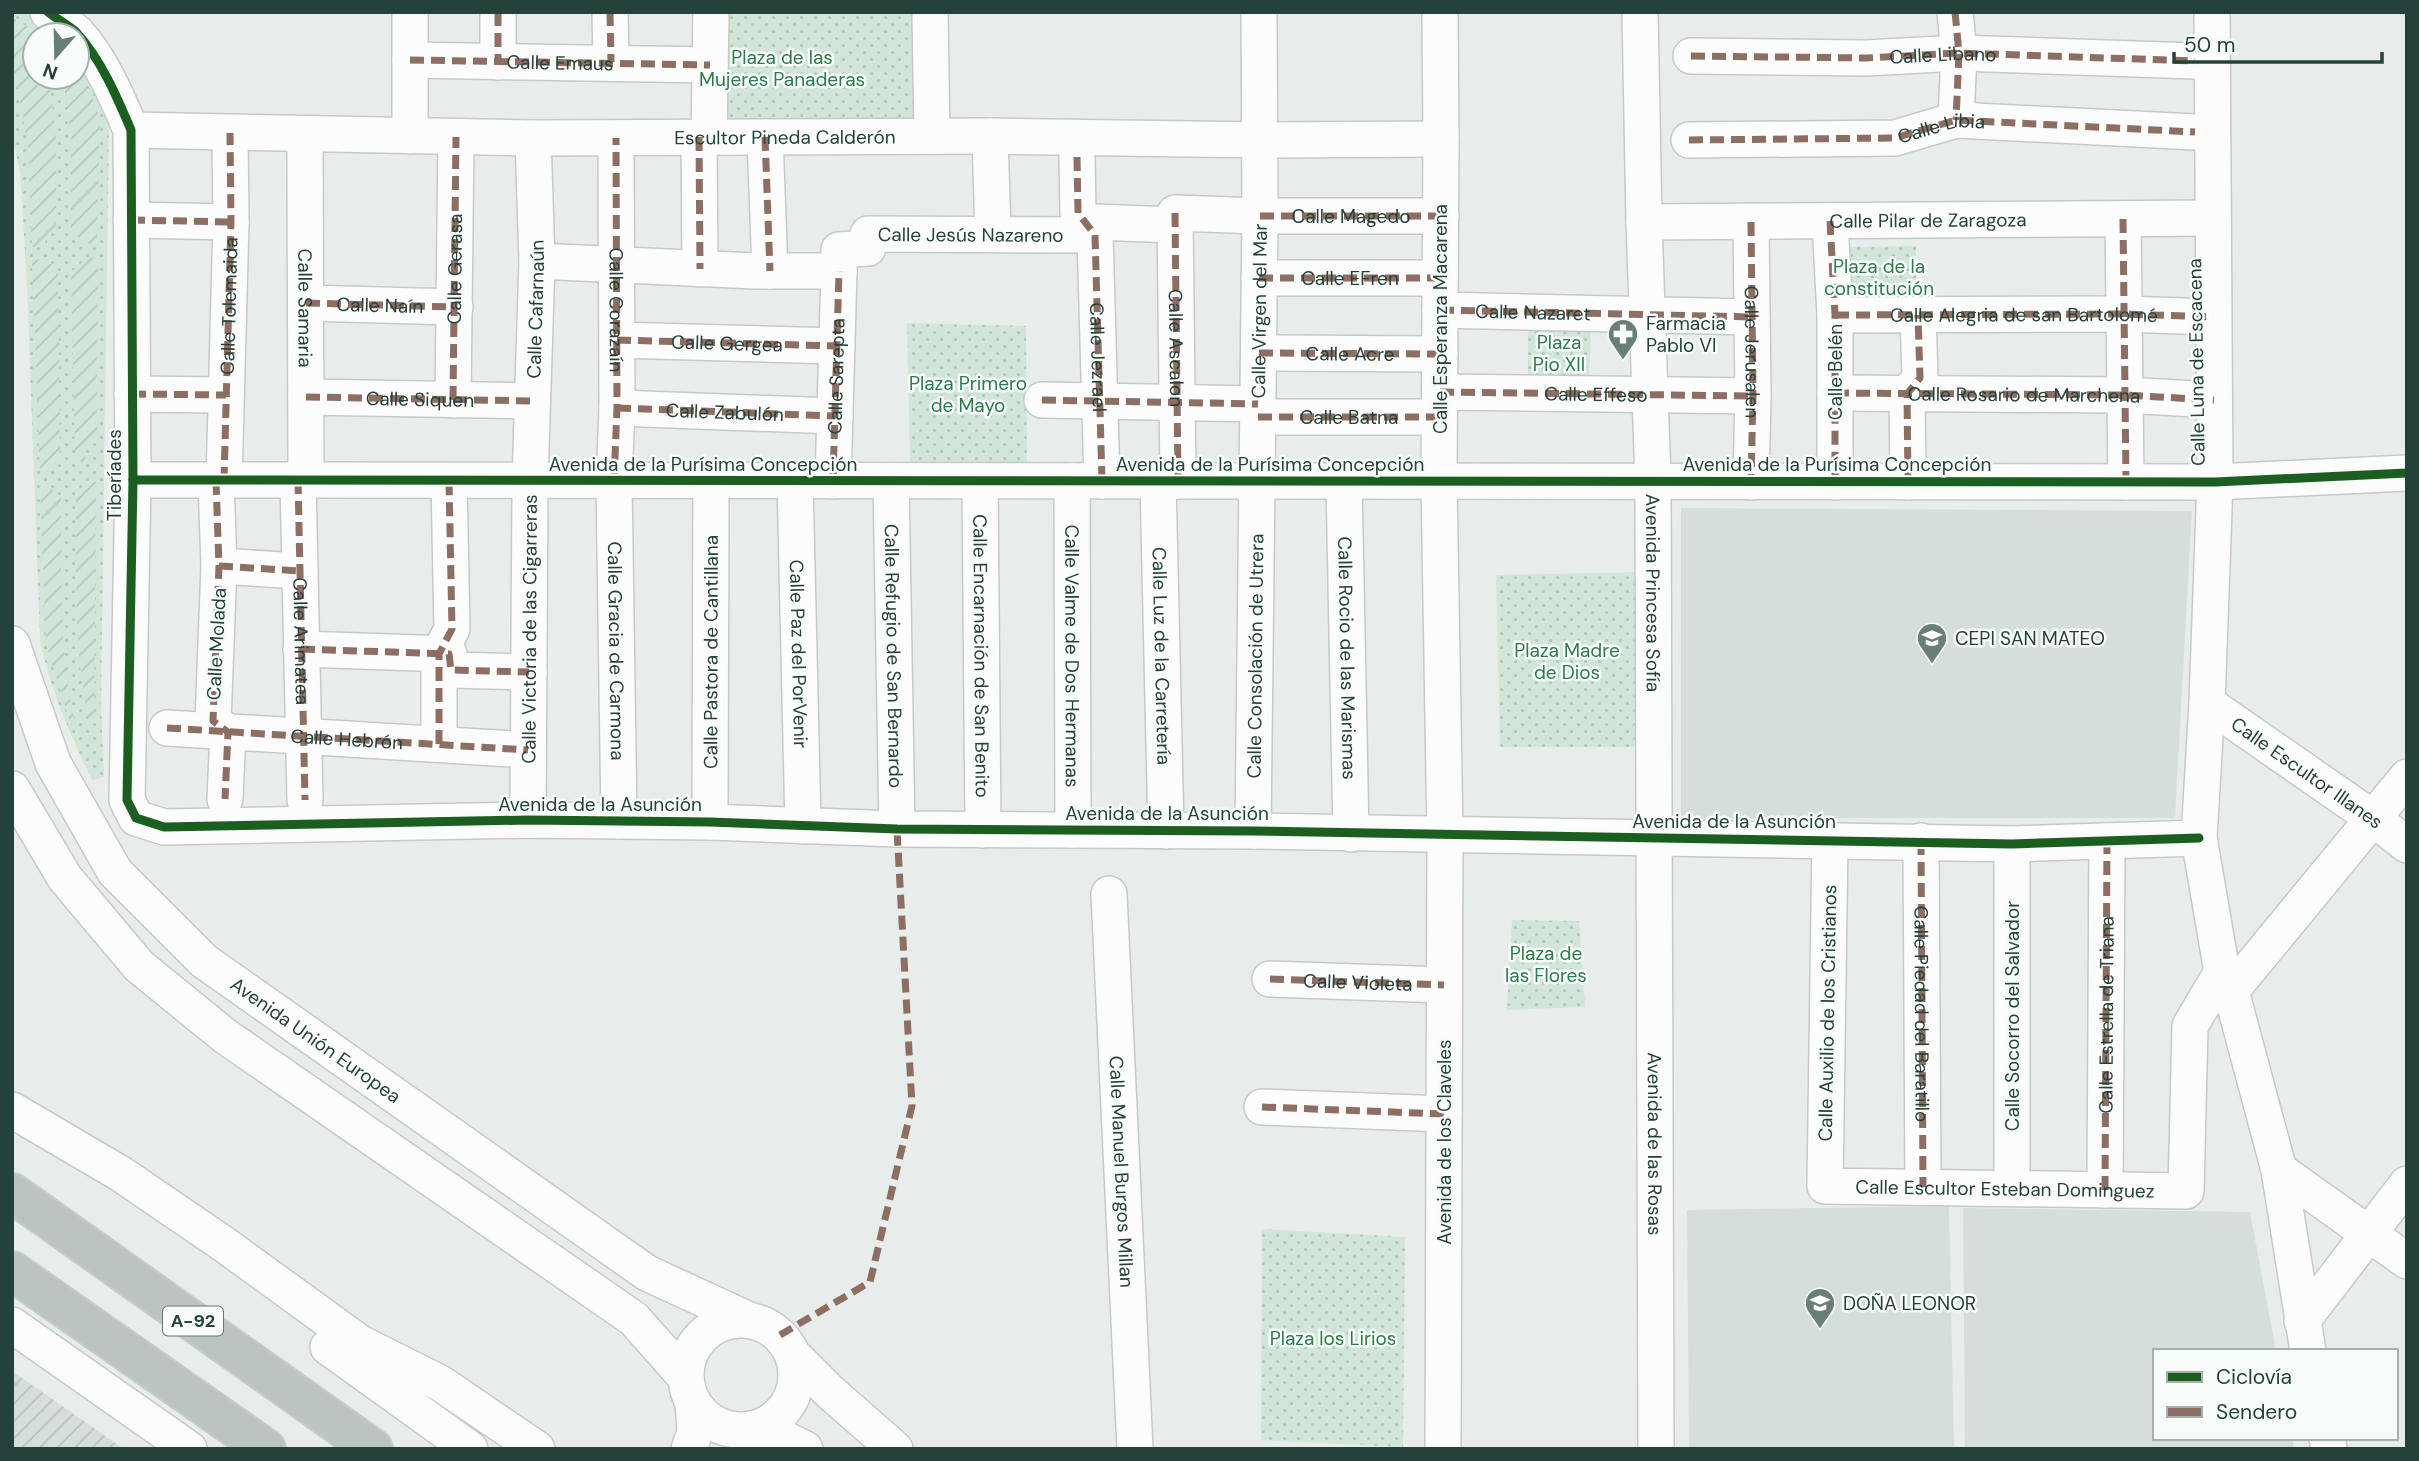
<svg xmlns="http://www.w3.org/2000/svg" width="2419" height="1461" font-family="'DM Sans',sans-serif">
<defs>
<pattern id="industrial-furrows" width="10" height="10" patternUnits="userSpaceOnUse" patternTransform="scale(1.75)"><rect width="10" height="10" fill="#d6dedb"/><path d="M-1 1l2-2M0 10L10 0M9 11l2-2" fill="none" stroke="#b8c0bd"/></pattern>
<pattern id="park-dots" width="8" height="8" patternUnits="userSpaceOnUse" patternTransform="scale(1.75)"><rect width="8" height="8" fill="#d1e6d8"/><path d="M2 2h.1M6 6h.1" fill="none" stroke="#b3c6ba" stroke-width="1.8" stroke-linecap="round"/></pattern>
<pattern id="garden-furrows" width="10" height="10" patternUnits="userSpaceOnUse" patternTransform="scale(1.75)"><rect width="10" height="10" fill="#d1e6d8"/><path d="M-1 1l2-2M0 10L10 0M9 11l2-2" fill="none" stroke="#b3c6ba"/></pattern>
</defs>
<rect width="100%" height="100%" fill="#e8edeb"/>
<!-- built -->
<g fill="#d6dedb">
<polygon points="1681,508 2192,511 2175,818 1681,818"/>
<polygon points="1949,1206 1954,1449 1689,1449 1687,1210"/>
<polygon points="1963,1208 2250,1212 2276,1351 2155,1351 2155,1438 2292,1438 2294,1449 1965,1449"/>
</g>
<!-- industrial -->
<polygon fill="url(#industrial-furrows)" points="12,1371 124,1449 12,1449"/>
<!-- park -->
<g fill="url(#park-dots)">
<path d="M12,12H28L56,35H35V77H77V57L109,121L101,703L104,777L92,780C70,734 50,690 40,639L27,284L20,172L12,134Z"/>
<polygon points="726,12 918,12 914,121 724,126"/>
<polygon points="1916,246 1916,308 1842,310 1842,247"/>
<polygon points="1528,321 1591,321 1589,385 1528,389"/>
<polygon points="907,323 1026,326 1027,464 910,462"/>
<polygon points="1638,572 1636,747 1500,747 1496,575"/>
<polygon points="1512,920 1579,921 1585,1007 1507,1010"/>
<polygon points="1262,1229 1405,1237 1403,1447 1261,1440"/>
</g>
<!-- garden -->
<g fill="url(#garden-furrows)">
<polygon points="12,17 41,35 35,35 35,77 48,77 56,133 56,231 48,236 44,246 32,247 28,146 12,57"/>
<polygon points="77,73 94,101 100,118 97,244 84,243 71,230 71,136 63,77 77,77"/>
<polygon points="98,257 97,440 85,441 86,466 82,462 75,459 71,271 78,268 84,258"/>
<polygon points="43,259 58,269 60,458 52,462 46,475 40,475 32,260"/>
<path d="M88,481L96,482L94,723L89,722C73,647 76,573 76,496L82,494Z"/>
<path d="M40,485H48L61,498C62,572 58,649 75,722H70L46,644Z"/>
</g>
<g fill="none" stroke-linecap="round" stroke-linejoin="round">
<!-- minor casing -->
<g stroke="#c5cac8" stroke-width="38">
<g id="minor">
<path d="M48,12C57,19 68,25 76,32C101,59 117,97 131,130L133,480L127,800L136,818L164,827L528,820L710,822L897,829L1253,831L2012,844L2199,838"/>
<polyline points="498,12 498,62"/>
<polyline points="610,12 611,62"/>
<polyline points="930,12 932,136"/>
<polyline points="1440,12 1441,139 1439,481 1445,836 1443,1449"/>
<path id="s1" d="M1640,12L1644,222L1653,481L1656,1449"/>
<polyline points="1955,12 1959,53 1956,120"/>
<polyline points="2212,12 2215,482 2207,703 2199,838 2222,972 2231,991 2279,1170 2308,1351"/>
<path id="s2" d="M1691,56L1866,58L1959,53L2195,61"/>
<polyline points="410,60 710,65"/>
<path id="s3" d="M131,130L533,138L990,136L1261,140L1441,139"/>
<path id="s4" d="M305,135L306,481"/>
<polyline points="410,136 410,12"/>
<polyline points="990,136 993,234"/>
<polyline points="699,137 700,269"/>
<polyline points="765,137 770,271"/>
<path id="s5" d="M616,138L617,408L614,481L619,821"/>
<polyline points="709,138 711,12"/>
<path id="s6" d="M1689,140L1895,138L1956,120L2195,132"/>
<path id="s7" d="M1077,157L1078,213L1095,235L1102,481"/>
<polyline points="2123,219 2126,482"/>
<polyline points="131,220 231,222"/>
<polyline points="1830,221 1835,315 1835,482"/>
<path id="s8" d="M1644,222L2212,218"/>
<polyline points="1751,222 1753,396 1751,482"/>
<path id="s9" d="M537,261L755,271H839V250L868,248V234L1095,235V222L1175,225"/>
<path id="s10" d="M1259,278H1440"/>
<polyline points="306,303 455,307"/>
<polyline points="1440,310 1752,317"/>
<polyline points="1835,315 2123,314 2213,317"/>
<path id="s11" d="M617,340L837,346"/>
<path id="s12" d="M1259,353L1440,354"/>
<polyline points="1440,392 1753,396"/>
<path id="s13" d="M1835,393L2124,395L2214,400"/>
<polyline points="132,394 226,395"/>
<path id="s14" d="M306,397L532,401"/>
<polyline points="453,400 456,137"/>
<polyline points="1042,400 1258,404"/>
<polyline points="617,408 835,416"/>
<polyline points="1258,417 1439,417"/>
<polyline points="133,480 2215,482 2407,473"/>
<path id="s15" d="M298,480L305,800"/>
<polyline points="216,481 219,566 213,721 228,732 225,799"/>
<path id="s16" d="M224,481L231,222L230,133"/>
<path id="s17" d="M795,481L803,826"/>
<polyline points="833,481 839,271"/>
<path id="s18" d="M891,481L897,829"/>
<path id="s19" d="M980,481L983,830"/>
<path id="s20" d="M1072,481L1073,830"/>
<path id="s21" d="M1158,481L1166,831"/>
<polyline points="1178,481 1175,213 1260,216 1441,216"/>
<path id="s22" d="M1344,481L1351,834"/>
<polyline points="1908,482 1907,394 1920,378 1918,315"/>
<polyline points="219,566 300,571"/>
<path id="s23" d="M12,644L53,763L115,872L204,961L647,1273L749,1320"/>
<polyline points="301,649 449,654 451,670 529,672"/>
<path id="s24" d="M2207,703L2374,819L2407,845"/>
<path id="s25" d="M167,728L528,750"/>
<polyline points="439,744 439,654 452,629 449,481"/>
<polyline points="12,789 65,878 139,966 225,1036 634,1319 686,1378"/>
<path id="s26" d="M528,820L530,481L537,261L533,138"/>
<path id="s27" d="M710,822L711,481"/>
<path id="s28" d="M1253,831L1260,216L1259,12"/>
<path id="s29" d="M1830,839L1825,1186L2186,1191L2190,1026L2222,972"/>
<path id="s30" d="M1921,841L1923,1187"/>
<path id="s31" d="M1109,894L1135,1449"/>
<polyline points="1270,979 1444,985"/>
<polyline points="2231,991 2407,777"/>
<polyline points="1262,1107 1444,1114"/>
<polyline points="12,1110 121,1174 225,1245 360,1343 440,1383 537,1449"/>
<polyline points="2279,1170 2407,1261"/>
<polyline points="2012,1188 2012,844"/>
<path id="s32" d="M2105,1190L2107,841"/>
<circle cx="741" cy="1375" r="55"/>
<polyline points="2302,1321 2407,1184"/>
<polyline points="12,1325 189,1449"/>
<polyline points="328,1347 470,1449"/>
<polyline points="793,1355 830,1392 895,1449"/>
<polyline points="752,1429 781,1437 805,1449"/>
<polyline points="2327,1438 2329,1449"/>
<polyline points="689,1449 695,1432 693,1402"/>
</g>
</g>
<!-- highway casing -->
<g stroke="#c3ccc9" stroke-width="42">
<g id="highway">
<polyline points="12,1193 373,1449"/>
<polyline points="12,1271 266,1449"/>
</g>
</g>
<!-- minor -->
<use href="#minor" stroke="#fcfcfc" stroke-width="35"/>
<!-- highway -->
<use href="#highway" stroke="#bcc4c2" stroke-width="38"/>
<!-- quiet -->
<g stroke="#8d6e63" stroke-width="7" stroke-dasharray="14 7" stroke-linecap="butt">
<polyline points="498,12 498,62"/>
<polyline points="610,12 611,62"/>
<polyline points="1955,12 1959,53 1956,120"/>
<polyline points="1691,56 1866,58 1959,53 2195,61"/>
<path id="s33" d="M410,60L710,65"/>
<polyline points="699,137 700,269"/>
<polyline points="765,137 770,271"/>
<polyline points="1689,140 1895,138 1956,120 2195,132"/>
<polyline points="1077,157 1078,213 1095,235 1102,481"/>
<path id="s34" d="M1175,213L1178,481"/>
<path id="s35" d="M1260,216H1441"/>
<polyline points="2123,219 2126,482"/>
<polyline points="131,220 231,222"/>
<polyline points="1830,221 1835,315 1835,482"/>
<path id="s36" d="M1751,222L1753,396L1751,482"/>
<polyline points="1259,278 1440,278"/>
<path id="s37" d="M306,303L455,307"/>
<path id="s38" d="M1440,310L1752,317"/>
<path id="s39" d="M1835,315L2123,314L2213,317"/>
<polyline points="617,340 837,346"/>
<polyline points="1259,353 1440,354"/>
<path id="s40" d="M1440,392L1753,396"/>
<polyline points="1835,393 2124,395 2214,400"/>
<polyline points="132,394 226,395"/>
<polyline points="306,397 532,401"/>
<path id="s41" d="M453,400L456,137"/>
<polyline points="1042,400 1258,404"/>
<path id="s42" d="M617,408L835,416"/>
<path id="s43" d="M1258,417H1439"/>
<polyline points="298,480 305,800"/>
<polyline points="216,481 219,566 213,721 228,732 225,799"/>
<polyline points="224,481 231,222 230,133"/>
<polyline points="614,481 617,408 616,138"/>
<path id="s44" d="M833,481L839,271"/>
<polyline points="1908,482 1907,394 1920,378 1918,315"/>
<polyline points="219,566 300,571"/>
<polyline points="301,649 449,654 451,670 529,672"/>
<polyline points="167,728 528,750"/>
<polyline points="439,744 439,654 452,629 449,481"/>
<polyline points="1921,841 1923,1187"/>
<path id="s45" d="M1270,979L1444,985"/>
<polyline points="1262,1107 1444,1114"/>
<polyline points="2105,1190 2107,841"/>
<polyline points="780,1335 870,1282 912,1106 897,829"/>
</g>
<!-- cycleway casing -->
<g stroke="#f7fbf9" stroke-width="13">
<g id="cycleway">
<path d="M48,12C57,19 68,25 76,32C101,59 117,97 131,130L133,480L127,800L136,818L164,827L528,820L710,822L897,829L1253,831L2012,844L2199,838"/>
<polyline points="133,480 2215,482 2407,473"/>
</g>
</g>
<!-- cycleway -->
<use href="#cycleway" stroke="#1b5e20" stroke-width="9"/>
</g>
<!-- icons -->
<defs>
<g id="pharmacy-pin" transform="scale(1.575)"><path d="M0 17L-7.5 6A9.5 9.5 0 1 1 7.5 6Z" fill="#697e78" stroke="#f7fbf9"/><path d="M-2-6h4v4h4v4h-4v4h-4v-4h-4v-4h4Z" fill="#fff"/></g>
<g id="school-pin" transform="scale(1.575)"><path d="M0 17L-7.5 6A9.5 9.5 0 1 1 7.5 6Z" fill="#697e78" stroke="#f7fbf9"/><path d="M0-5L7-2L0 1L-7-2ZM-4 1L0 2.5L4 1V4Q0 6-4 4Z" fill="#fff"/></g>
</defs>
<g fill-rule="evenodd">
<use href="#pharmacy-pin" x="1623" y="334"/>
<use href="#school-pin" x="1932" y="638"/>
<use href="#school-pin" x="1820" y="1303"/>
</g>
<g text-anchor="middle" stroke-width="5" stroke-linejoin="round" paint-order="stroke">
<!-- shield labels -->
<rect fill="#f7fbf9" stroke="#637a73" stroke-width="2" x="163" y="1306.5" width="60" height="29" rx="5"/>
<g font-size="18" font-weight="bold" fill="#24423a">
<text x="193" y="1327">A-92</text>
</g>
<!-- street labels -->
<g font-size="19" fill="#24423a" stroke="#f7fbf9">
<text dy="7" stroke="none"><textPath href="#s2" startOffset="252">Calle Libano</textPath></text>
<text dy="7" stroke="none"><textPath href="#s33" startOffset="150">Calle Emaus</textPath></text>
<text dy="7" stroke="none"><textPath href="#s6" startOffset="254">Calle Libia</textPath></text>
<text dy="7" stroke="none"><textPath href="#s3" startOffset="654">Escultor Pineda Calderón</textPath></text>
<text dy="7" stroke="none"><textPath href="#s35" startOffset="91">Calle Magedo</textPath></text>
<text dy="7" stroke="none"><textPath href="#s8" startOffset="284">Calle Pilar de Zaragoza</textPath></text>
<text dy="7" stroke="none"><textPath href="#s9" startOffset="469">Calle Jesús Nazareno</textPath></text>
<text dy="7" stroke="none"><textPath href="#s41" startOffset="131">Calle Gerasa</textPath></text>
<text dy="7" stroke="none"><textPath href="#s10" startOffset="91">Calle EFren</textPath></text>
<text dy="7" stroke="none"><textPath href="#s37" startOffset="74">Calle Naín</textPath></text>
<text dy="7" stroke="none"><textPath href="#s16" startOffset="175">Calle Tolemaida</textPath></text>
<text dy="7" stroke="none"><textPath href="#s4" startOffset="173">Calle Samaria</textPath></text>
<text dy="7" stroke="none"><textPath href="#s26" startOffset="511">Calle Cafarnaún</textPath></text>
<text dy="7" stroke="none"><textPath href="#s5" startOffset="172">Calle Corazaín</textPath></text>
<text dy="7" stroke="none"><textPath href="#s28" startOffset="520">Calle Virgen del Mar</textPath></text>
<text dy="7" stroke="none"><textPath href="#s38" startOffset="93">Calle Nazaret</textPath></text>
<text dy="7" stroke="none"><textPath href="#s39" startOffset="189">Calle Alegria de san Bartolomé</textPath></text>
<text transform="translate(1440 319) rotate(-90)" y="7">Calle Esperanza Macarena</text>
<text dy="7" stroke="none"><textPath href="#s11" startOffset="110">Calle Gergea</textPath></text>
<text dy="7" stroke="none"><textPath href="#s34" startOffset="135">Calle Ascalon</textPath></text>
<text dy="7" stroke="none"><textPath href="#s36" startOffset="130">Calle Jerusalen</textPath></text>
<text dy="7" stroke="none"><textPath href="#s12" startOffset="91">Calle Acre</textPath></text>
<text dy="7" stroke="none"><textPath href="#s7" startOffset="206">Calle Jezrael</textPath></text>
<text transform="translate(2196 362) rotate(-91)" y="7">Calle Luna de Escacena</text>
<text transform="translate(1835 372) rotate(-90)" y="7">Calle Belén</text>
<text dy="7" stroke="none"><textPath href="#s44" startOffset="105">Calle Sarepta</textPath></text>
<text dy="7" stroke="none"><textPath href="#s40" startOffset="156">Calle Effeso</textPath></text>
<text dy="7" stroke="none"><textPath href="#s13" startOffset="189">Calle Rosario de Marchena</textPath></text>
<text dy="7" stroke="none"><textPath href="#s14" startOffset="114">Calle Siquen</textPath></text>
<text dy="7" stroke="none"><textPath href="#s42" startOffset="108">Calle Zabulón</textPath></text>
<text dy="7" stroke="none"><textPath href="#s43" startOffset="91">Calle Batna</textPath></text>
<text x="703" y="471">Avenida de la Purísima Concepción</text>
<text x="1270" y="471">Avenida de la Purísima Concepción</text>
<text x="1837" y="471">Avenida de la Purísima Concepción</text>
<text transform="translate(114 475) rotate(-90)" y="7">Tiberíades</text>
<text dy="7" stroke="none"><textPath href="#s1" startOffset="581">Avenida Princesa Sofía</textPath></text>
<text dy="7" stroke="none"><textPath href="#s26" startOffset="191">Calle Victoria de las Cigarreras</textPath></text>
<text dy="7" stroke="none"><textPath href="#s15" startOffset="161">Calle Arimatea</textPath></text>
<text transform="translate(216 644) rotate(-87)" y="7">Calle Molada</text>
<text dy="7" stroke="none"><textPath href="#s5" startOffset="513">Calle Gracia de Carmona</textPath></text>
<text dy="7" stroke="none"><textPath href="#s27" startOffset="170">Calle Pastora de Cantillana</textPath></text>
<text dy="7" stroke="none"><textPath href="#s17" startOffset="173">Calle Paz del PorVenir</textPath></text>
<text dy="7" stroke="none"><textPath href="#s18" startOffset="175">Calle Refugio de San Bernardo</textPath></text>
<text dy="7" stroke="none"><textPath href="#s19" startOffset="175">Calle Encarnación de San Benito</textPath></text>
<text dy="7" stroke="none"><textPath href="#s20" startOffset="175">Calle Valme de Dos Hermanas</textPath></text>
<text dy="7" stroke="none"><textPath href="#s21" startOffset="175">Calle Luz de la Carretería</textPath></text>
<text dy="7" stroke="none"><textPath href="#s28" startOffset="175">Calle Consolación de Utrera</textPath></text>
<text dy="7" stroke="none"><textPath href="#s22" startOffset="177">Calle Rocio de las Marismas</textPath></text>
<text dy="7" stroke="none"><textPath href="#s25" startOffset="180">Calle Hebrón</textPath></text>
<text dy="7" stroke="none"><textPath href="#s24" startOffset="122">Calle Escultor Illanes</textPath></text>
<text x="600" y="811">Avenida de la Asunción</text>
<text x="1167" y="820">Avenida de la Asunción</text>
<text x="1734" y="828">Avenida de la Asunción</text>
<text dy="7" stroke="none"><textPath href="#s45" startOffset="88">Calle Violeta</textPath></text>
<text transform="translate(1827 1013) rotate(-89)" y="7">Calle Auxilio de los Cristianos</text>
<text dy="7" stroke="none"><textPath href="#s30" startOffset="173">Calle Piedad del Baratillo</textPath></text>
<text dy="7" stroke="none"><textPath href="#s32" startOffset="175">Calle Estrella de Triana</textPath></text>
<text transform="translate(2012 1016) rotate(-90)" y="7">Calle Socorro del Salvador</text>
<text dy="7" stroke="none"><textPath href="#s23" startOffset="514">Avenida Unión Europea</textPath></text>
<text transform="translate(1444 1142) rotate(-90)" y="7">Avenida de los Claveles</text>
<text dy="7" stroke="none"><textPath href="#s1" startOffset="1132">Avenida de las Rosas</textPath></text>
<text dy="7" stroke="none"><textPath href="#s31" startOffset="278">Calle Manuel Burgos Millan</textPath></text>
<text dy="7" stroke="none"><textPath href="#s29" startOffset="527">Calle Escultor Esteban Dominguez</textPath></text>
</g>
<!-- park labels -->
<g font-size="19" fill="#2d7a4b" stroke="#f7fbf9">
<text x="782" y="64">Plaza de las<tspan x="782" dy="22">Mujeres Panaderas</tspan></text>
<text x="1879" y="273">Plaza de la<tspan x="1879" dy="22">constitución</tspan></text>
<text x="1559" y="349">Plaza<tspan x="1559" dy="22">Pio XII</tspan></text>
<text x="968" y="390">Plaza Primero<tspan x="968" dy="22">de Mayo</tspan></text>
<text x="1567" y="657">Plaza Madre<tspan x="1567" dy="22">de Dios</tspan></text>
<text x="1546" y="960">Plaza de<tspan x="1546" dy="22">las Flores</tspan></text>
<text x="1333" y="1345">Plaza los Lirios</text>
</g>
<!-- poi labels -->
<g font-size="19" fill="#24423a" stroke="#f7fbf9" text-anchor="start">
<text x="1646" y="330">Farmacia<tspan x="1646" dy="22">Pablo VI</tspan></text>
<text x="1955" y="645">CEPI SAN MATEO</text>
<text x="1843" y="1310">DOÑA LEONOR</text>
</g>
</g>
<!-- border -->
<rect width="2419" height="1461" fill="none" stroke="#24423a" stroke-width="28"/>
<!-- legend -->
<rect x="2153" y="1349" width="245" height="91" fill="#f7fbf9" stroke="#a3b1ad" stroke-width="2"/>
<rect x="2167" y="1372" width="35" height="10" fill="#1b5e20" stroke="#a3b1ad" stroke-width="2"/>
<text x="2216" y="1384" font-size="21" fill="#24423a">Ciclovía</text>
<rect x="2167" y="1407" width="35" height="10" fill="#8d6e63" stroke="#a3b1ad" stroke-width="2"/>
<text x="2216" y="1419" font-size="21" fill="#24423a">Sendero</text>
<!-- north arrow -->
<g transform="translate(56 56) rotate(200)"><circle r="33" fill="#f7fbf9" stroke="#a3b1ad" stroke-width="2"/>
<path d="M0-5L12 26L0 18L-12 26Z" fill="#697e78"/>
<text y="-10" font-size="19" font-weight="bold" text-anchor="middle" fill="#24423a">N</text>
</g>
<!-- scale -->
<path d="M2174 52v10h208v-10" fill="none" stroke="#24423a" stroke-width="3.5"/>
<text x="2184" y="52" font-size="21" fill="#24423a" stroke="#f7fbf9" stroke-width="5" paint-order="stroke">50 m</text>
</svg>
